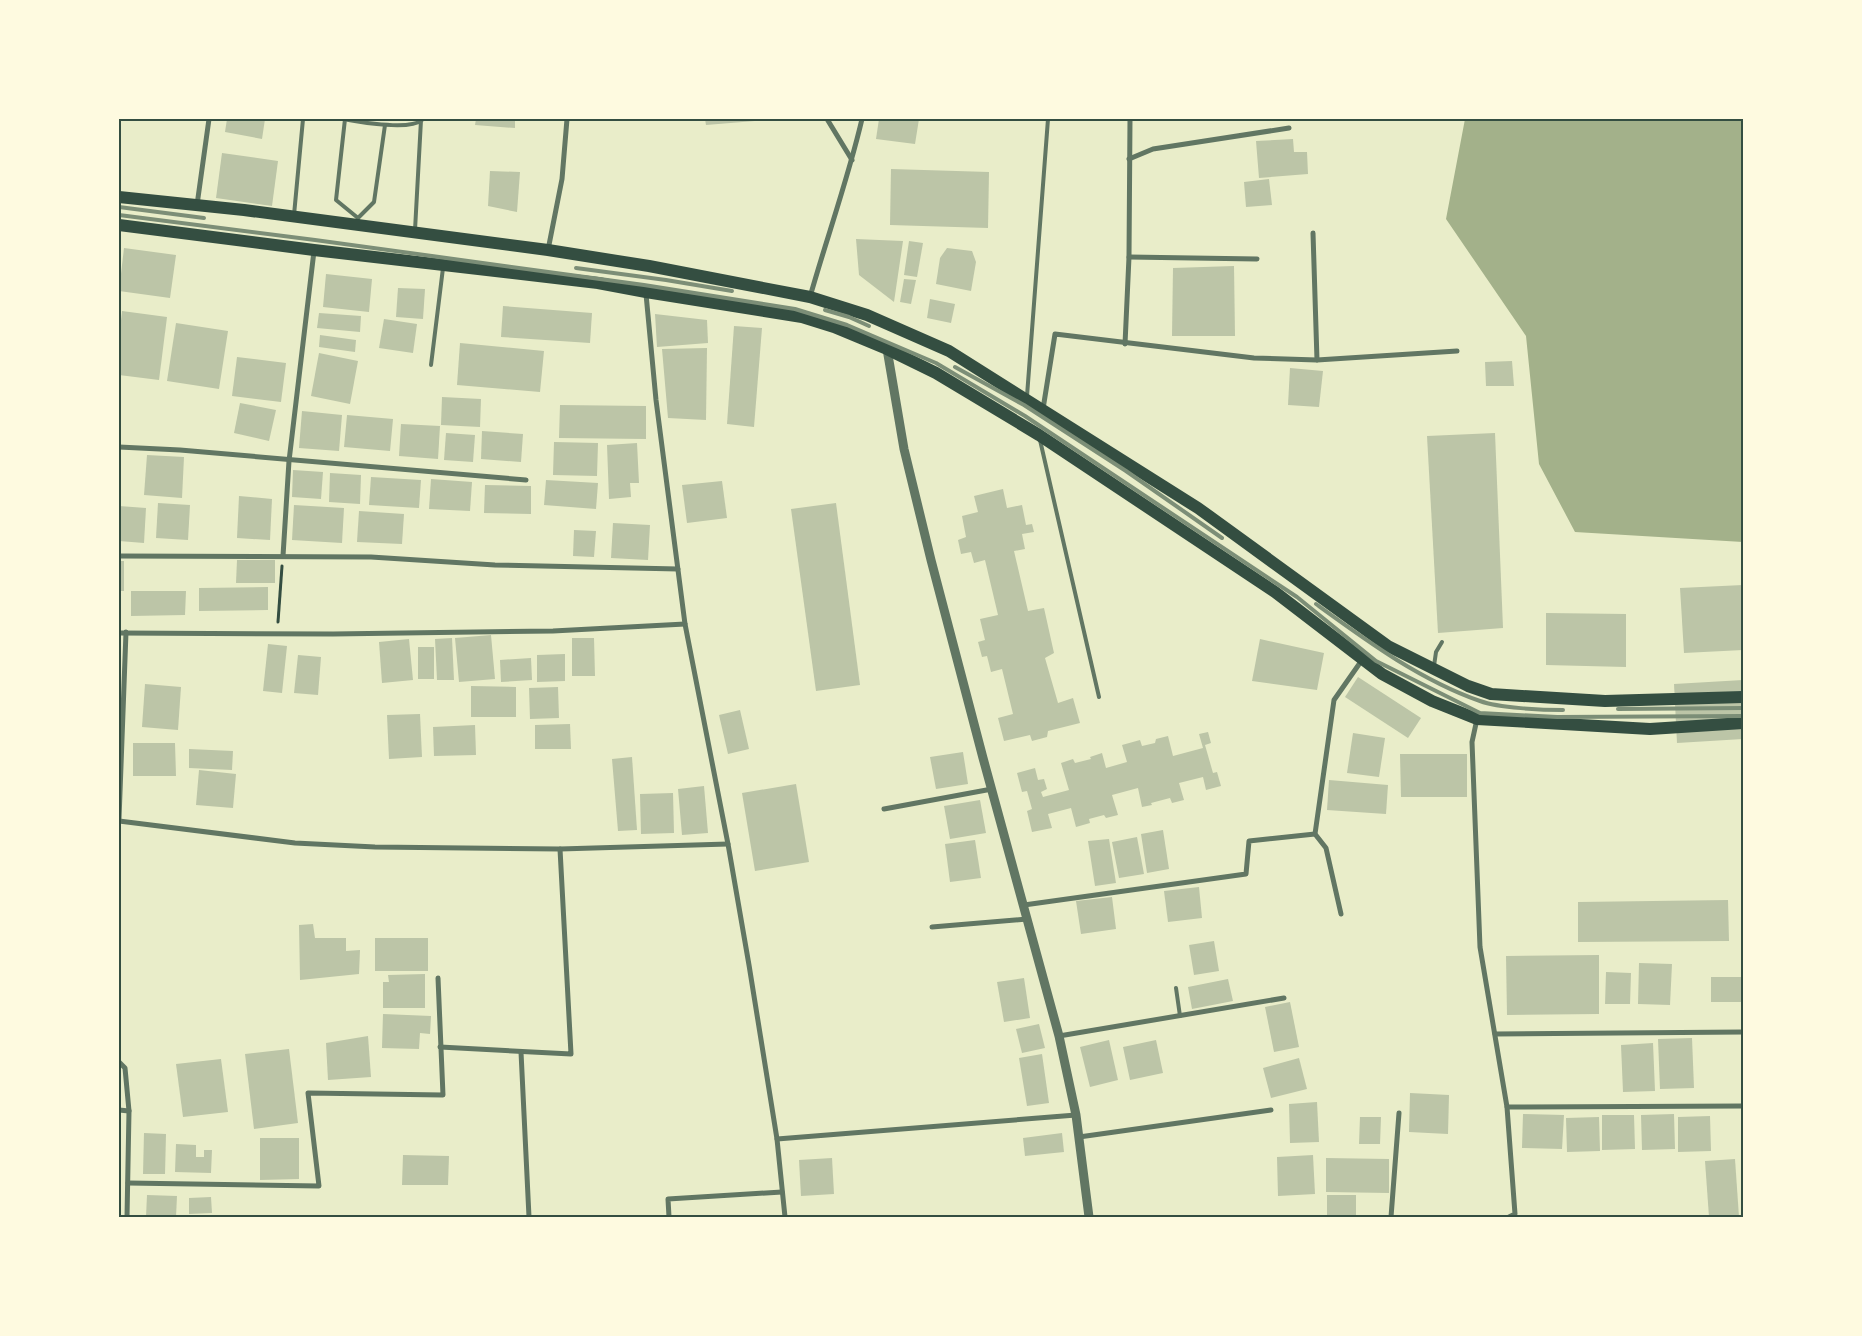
<svg xmlns="http://www.w3.org/2000/svg" width="1862" height="1336" font-family="Inter,sans-serif">
<rect width="100%" height="100%" fill="#e9edc9"/>
<!-- water -->
<polygon fill="#a3b18a" points="1465,119 1743,119 1743,542 1575,532 1539,464 1526,336 1446,219"/>
<!-- building -->
<g fill="#bcc5a7">
<polygon points="227,119 265,119 262,139 225,132"/>
<polygon points="476,119 515,119 515,128 475,125"/>
<polygon points="705,119 766,119 766,120 706,125"/>
<polygon points="879,119 919,119 915,144 876,139"/>
<polygon points="1293,139 1294,152 1307,152 1308,174 1259,178 1256,141"/>
<polygon points="222,153 278,161 272,206 216,198"/>
<polygon points="891,169 989,172 988,228 890,225"/>
<polygon points="490,171 520,172 517,212 488,206"/>
<polygon points="1269,179 1272,205 1246,207 1244,182"/>
<polygon points="856,239 903,241 894,302 859,275"/>
<polygon points="909,241 923,243 917,277 904,275"/>
<polygon points="124,248 176,255 170,298 119,291"/>
<polygon points="947,248 972,251 976,262 971,291 936,284 940,258"/>
<polygon points="1234,266 1235,336 1172,336 1173,268"/>
<polygon points="326,274 372,279 369,312 323,307"/>
<polygon points="904,279 916,280 911,304 900,302"/>
<polygon points="398,288 425,289 423,319 396,317"/>
<polygon points="930,299 955,304 951,323 927,318"/>
<polygon points="503,306 592,313 590,343 501,337"/>
<polygon points="122,311 167,317 159,380 119,375 119,339"/>
<polygon points="319,313 361,316 360,332 317,328"/>
<polygon points="655,314 707,320 708,343 657,347"/>
<polygon points="384,319 417,324 413,353 379,348"/>
<polygon points="176,323 228,331 219,389 167,381"/>
<polygon points="734,326 762,328 754,427 727,424"/>
<polygon points="320,335 356,340 355,352 319,347"/>
<polygon points="460,343 544,351 540,392 457,385"/>
<polygon points="707,348 706,420 668,418 662,349"/>
<polygon points="319,353 358,361 350,404 311,396"/>
<polygon points="237,357 286,363 281,402 232,396"/>
<polygon points="1512,361 1514,386 1486,386 1485,362"/>
<polygon points="1290,368 1323,371 1319,407 1288,405"/>
<polygon points="442,397 481,399 480,427 441,425"/>
<polygon points="240,403 276,410 269,441 234,433"/>
<polygon points="560,405 646,406 646,439 559,438"/>
<polygon points="302,411 342,415 339,451 299,448"/>
<polygon points="347,415 393,419 390,451 344,447"/>
<polygon points="401,424 440,426 438,459 399,456"/>
<polygon points="482,431 523,434 521,462 481,459"/>
<polygon points="446,433 475,435 473,462 444,460"/>
<polygon points="1495,433 1503,628 1438,633 1427,436"/>
<polygon points="554,442 598,443 597,476 553,475"/>
<polygon points="637,443 639,483 630,483 631,497 609,499 607,445"/>
<polygon points="147,455 184,457 182,498 144,495"/>
<polygon points="293,470 323,472 321,499 292,497"/>
<polygon points="330,473 361,475 360,504 329,502"/>
<polygon points="371,477 421,480 419,508 369,505"/>
<polygon points="431,479 472,482 470,511 429,509"/>
<polygon points="546,480 598,483 596,509 544,505"/>
<polygon points="722,481 727,518 687,523 682,485"/>
<polygon points="485,485 531,486 531,514 484,513"/>
<polygon points="1003,489 1007,508 1022,505 1026,525 1032,524 1034,532 1022,534 1025,549 1014,551 1028,611 1044,608 1054,653 1045,658 1058,703 1073,698 1080,723 1048,731 1047,737 1032,741 1030,735 1004,741 998,718 1013,714 1002,669 991,672 987,656 982,657 978,642 985,640 980,619 998,615 985,560 974,563 971,552 961,554 958,540 966,537 962,516 978,512 974,496"/>
<polygon points="239,496 272,499 270,540 237,538"/>
<polygon points="158,503 190,505 188,540 156,538"/>
<polygon points="836,503 860,685 816,691 791,509"/>
<polygon points="294,505 344,508 342,543 292,540"/>
<polygon points="119,506 146,508 144,543 119,541"/>
<polygon points="359,511 404,514 402,544 357,542"/>
<polygon points="613,523 650,525 648,560 611,558"/>
<polygon points="574,530 596,531 594,557 573,556"/>
<polygon points="237,560 275,560 275,583 236,583"/>
<rect x="119" y="561" width="5" height="30"/>
<polygon points="1743,585 1743,650 1684,653 1680,588"/>
<polygon points="268,587 268,610 199,611 199,588"/>
<polygon points="131,591 186,591 185,615 131,616"/>
<polygon points="1546,613 1626,614 1626,667 1546,665"/>
<polygon points="491,635 495,679 459,682 455,638"/>
<polygon points="452,638 454,680 437,680 435,639"/>
<polygon points="572,638 594,638 595,676 572,676"/>
<polygon points="409,639 413,680 382,683 379,642"/>
<polygon points="1260,639 1324,653 1317,690 1252,681"/>
<polygon points="268,644 287,646 282,693 263,691"/>
<rect x="418" y="647" width="16" height="32"/>
<polygon points="565,654 565,681 537,682 537,655"/>
<polygon points="298,655 321,657 318,695 294,693"/>
<polygon points="531,658 532,680 501,682 500,660"/>
<polygon points="1358,677 1421,718 1408,738 1345,697"/>
<polygon points="1743,680 1743,739 1677,743 1674,684"/>
<polygon points="145,684 181,687 178,730 142,727"/>
<polygon points="471,686 516,687 516,717 471,717"/>
<polygon points="558,687 559,718 530,719 529,688"/>
<polygon points="740,710 749,749 728,754 719,715"/>
<polygon points="420,714 422,757 389,759 387,715"/>
<polygon points="570,724 571,749 535,749 535,725"/>
<polygon points="475,725 476,755 434,756 433,727"/>
<polygon points="1208,732 1211,743 1205,745 1213,773 1217,772 1221,786 1206,790 1203,777 1179,783 1184,800 1172,803 1170,798 1151,803 1152,805 1142,807 1138,788 1112,795 1118,815 1106,818 1104,815 1089,819 1090,823 1076,827 1071,808 1048,814 1052,828 1032,832 1027,811 1032,809 1027,791 1022,792 1017,773 1035,768 1038,780 1044,779 1047,789 1041,792 1043,797 1069,790 1061,763 1073,759 1075,763 1091,759 1090,757 1102,753 1106,768 1127,762 1122,745 1140,740 1142,746 1155,743 1156,739 1168,736 1173,756 1203,748 1199,734"/>
<polygon points="1353,733 1385,738 1379,777 1347,773"/>
<polygon points="133,743 175,743 176,776 133,776"/>
<polygon points="189,749 233,751 232,770 189,768"/>
<polygon points="963,752 968,784 936,789 930,757"/>
<polygon points="1400,754 1467,754 1467,797 1401,797"/>
<polygon points="632,757 637,830 618,831 612,759"/>
<polygon points="199,770 236,774 233,808 196,805"/>
<polygon points="1329,780 1388,785 1386,814 1327,810"/>
<polygon points="796,784 809,862 755,871 742,793"/>
<polygon points="704,786 708,833 682,835 678,789"/>
<polygon points="673,793 674,833 641,834 640,794"/>
<polygon points="980,800 986,833 950,839 944,806"/>
<polygon points="1163,830 1169,869 1147,873 1141,834"/>
<polygon points="1137,837 1144,874 1119,878 1112,842"/>
<polygon points="1109,839 1116,883 1095,886 1088,841"/>
<polygon points="975,840 981,878 950,882 945,844"/>
<polygon points="1199,887 1202,918 1168,922 1164,891"/>
<polygon points="1112,897 1116,929 1081,934 1076,901"/>
<polygon points="1728,900 1729,941 1578,942 1578,902"/>
<polygon points="313,924 315,938 346,938 346,951 360,950 359,974 300,980 299,925"/>
<rect x="375" y="938" width="53" height="33"/>
<polygon points="1214,941 1219,971 1194,975 1189,945"/>
<polygon points="1599,955 1599,1014 1507,1015 1506,956"/>
<polygon points="1639,963 1672,964 1670,1005 1638,1004"/>
<polygon points="1606,972 1631,973 1630,1004 1605,1004"/>
<polygon points="425,974 425,1008 383,1008 383,982 389,982 388,975"/>
<polygon points="1711,977 1743,977 1742,1002 1711,1002"/>
<polygon points="1024,978 1030,1018 1004,1022 997,982"/>
<polygon points="1228,979 1233,1001 1192,1009 1188,987"/>
<polygon points="1290,1002 1299,1047 1274,1052 1265,1007"/>
<polygon points="383,1014 431,1016 430,1034 420,1033 419,1049 382,1048"/>
<polygon points="1039,1024 1045,1048 1022,1053 1016,1029"/>
<polygon points="368,1036 371,1077 328,1080 326,1043"/>
<polygon points="1692,1038 1694,1088 1660,1089 1658,1039"/>
<polygon points="1109,1040 1118,1080 1090,1087 1080,1047"/>
<polygon points="1156,1040 1163,1073 1130,1080 1123,1047"/>
<polygon points="1653,1043 1655,1091 1623,1092 1621,1045"/>
<polygon points="289,1049 298,1123 254,1129 245,1054"/>
<polygon points="1042,1054 1049,1103 1027,1106 1019,1058"/>
<polygon points="1299,1058 1307,1089 1271,1098 1263,1068"/>
<polygon points="221,1059 228,1112 183,1117 176,1064"/>
<polygon points="1410,1093 1449,1095 1448,1134 1409,1132"/>
<polygon points="1317,1102 1319,1142 1290,1143 1289,1104"/>
<polygon points="1523,1114 1564,1115 1562,1149 1522,1148"/>
<polygon points="1674,1114 1675,1149 1642,1150 1641,1115"/>
<polygon points="1602,1115 1634,1115 1635,1149 1602,1150"/>
<polygon points="1710,1116 1711,1151 1678,1152 1678,1117"/>
<polygon points="1360,1117 1381,1117 1380,1144 1359,1144"/>
<polygon points="1599,1117 1600,1151 1567,1152 1566,1118"/>
<polygon points="144,1133 166,1134 165,1174 143,1174"/>
<polygon points="1062,1133 1064,1152 1025,1156 1023,1138"/>
<polygon points="260,1138 299,1138 299,1179 260,1180"/>
<polygon points="176,1144 196,1145 196,1157 204,1157 204,1150 212,1150 211,1173 175,1172"/>
<polygon points="403,1155 449,1156 448,1185 402,1185"/>
<polygon points="1313,1155 1315,1194 1278,1196 1277,1157"/>
<polygon points="832,1158 834,1194 801,1196 799,1160"/>
<polygon points="1326,1158 1389,1159 1389,1193 1326,1192"/>
<polygon points="1735,1159 1739,1217 1709,1217 1705,1161"/>
<polygon points="147,1195 177,1196 176,1217 146,1217"/>
<rect x="1327" y="1195" width="29" height="22"/>
<polygon points="211,1197 212,1213 189,1214 189,1198"/>
</g>
<g fill="none" stroke-linecap="round" stroke-linejoin="round">
<!-- path -->
<polyline stroke="#344e41" stroke-width="3" points="278,622 282,566"/>
<!-- service -->
<g stroke="#617663" stroke-width="4">
<path d="M343,119C360,122 409,131 422,120"/>
<polyline points="345,119 336,200 358,218 357,223"/>
<polyline points="294,215 303,119"/>
<polyline points="358,218 374,202 385,125"/>
<polyline points="415,230 421,120"/>
<polyline points="431,365 443,268"/>
<polyline points="1027,396 1048,119"/>
<polyline points="1040,440 1099,697"/>
<polyline points="1434,666 1436,652 1442,642"/>
<polyline points="1176,988 1180,1016"/>
</g>
<!-- minor -->
<g stroke="#617663" stroke-width="5">
<polyline points="827,119 852,160"/>
<polyline points="1129,159 1153,149 1289,128"/>
<polyline points="197,205 209,119"/>
<polyline points="1313,233 1317,360"/>
<polyline points="548,250 562,179 567,119"/>
<polyline points="1129,257 1257,259"/>
<polyline points="646,294 656,400 685,624 728,844 749,965 777,1139 785,1217"/>
<path d="M810,297C827,237 848,179 862,119"/>
<polyline points="1125,344 1129,257 1130,119"/>
<polyline points="1043,409 1055,334 1254,358 1317,360 1457,351"/>
<polyline points="119,447 180,450 526,480"/>
<polyline points="119,556 371,557 495,565 678,569"/>
<polyline points="283,556 289,461 314,251"/>
<polyline points="119,633 333,634 553,631 685,624"/>
<polyline points="1477,719 1472,742 1480,947 1507,1107 1515,1214 1509,1217"/>
<polyline points="884,809 992,789"/>
<polyline points="119,819 126,632"/>
<polyline points="119,821 295,843 375,847 560,849 728,844"/>
<polyline points="1024,905 1246,874 1249,841 1315,834"/>
<polyline points="1341,914 1326,848 1315,834 1334,700 1362,660"/>
<polyline points="932,927 1027,919"/>
<polyline points="1495,1034 1743,1032"/>
<polyline points="1059,1036 1284,998"/>
<polyline points="440,1047 571,1054 560,849"/>
<polyline points="521,1052 529,1217"/>
<polyline points="119,1062 125,1068 129,1111 127,1217"/>
<polyline points="1507,1107 1743,1106"/>
<polyline points="119,1110 129,1111"/>
<polyline points="1079,1137 1271,1110"/>
<polyline points="777,1139 1076,1115"/>
<polyline points="128,1183 319,1186 308,1093 443,1095 438,978"/>
<polyline points="669,1217 668,1199 782,1192"/>
<polyline points="1391,1217 1399,1113"/>
</g>
<!-- tertiary -->
<polyline stroke="#617663" stroke-width="9" points="887,349 904,449 931,560 983,758 1059,1036 1076,1115 1089,1217"/>
<!-- primary -->
<g stroke="#344e41" stroke-width="12">
<polyline points="119,197 244,210 548,250 649,266 810,297 867,315 949,351 1198,508 1388,646 1468,686 1491,694 1605,701 1743,697"/>
<polyline points="119,225 314,250 598,283 646,292 802,317 834,327 887,349 936,373 1039,435 1275,592 1382,674 1432,701 1477,719 1650,729 1743,723"/>
</g>
<!-- rail -->
<g stroke="#7c8e77" stroke-width="4">
<polyline points="119,207 204,218"/>
<polyline points="119,215 315,240 644,285 795,309 847,325 936,363 1025,416 1297,597 1376,661 1480,713 1557,717 1743,716"/>
<polyline points="576,268 666,280 732,291"/>
<polyline points="825,310 849,317 869,326"/>
<polyline points="955,367 1024,405 1126,471 1222,538"/>
<path d="M1316,604C1367,641 1420,680 1480,701C1499,708 1542,710 1563,710"/>
<polyline points="1618,709 1743,708"/>
</g>
</g>
<!-- border -->
<rect width="1862" height="1336" fill="none" stroke="#fefae0" stroke-width="240"/>
<rect x="120" y="120" width="1622" height="1096" fill="none" stroke="#344e41" stroke-width="2"/>
</svg>
